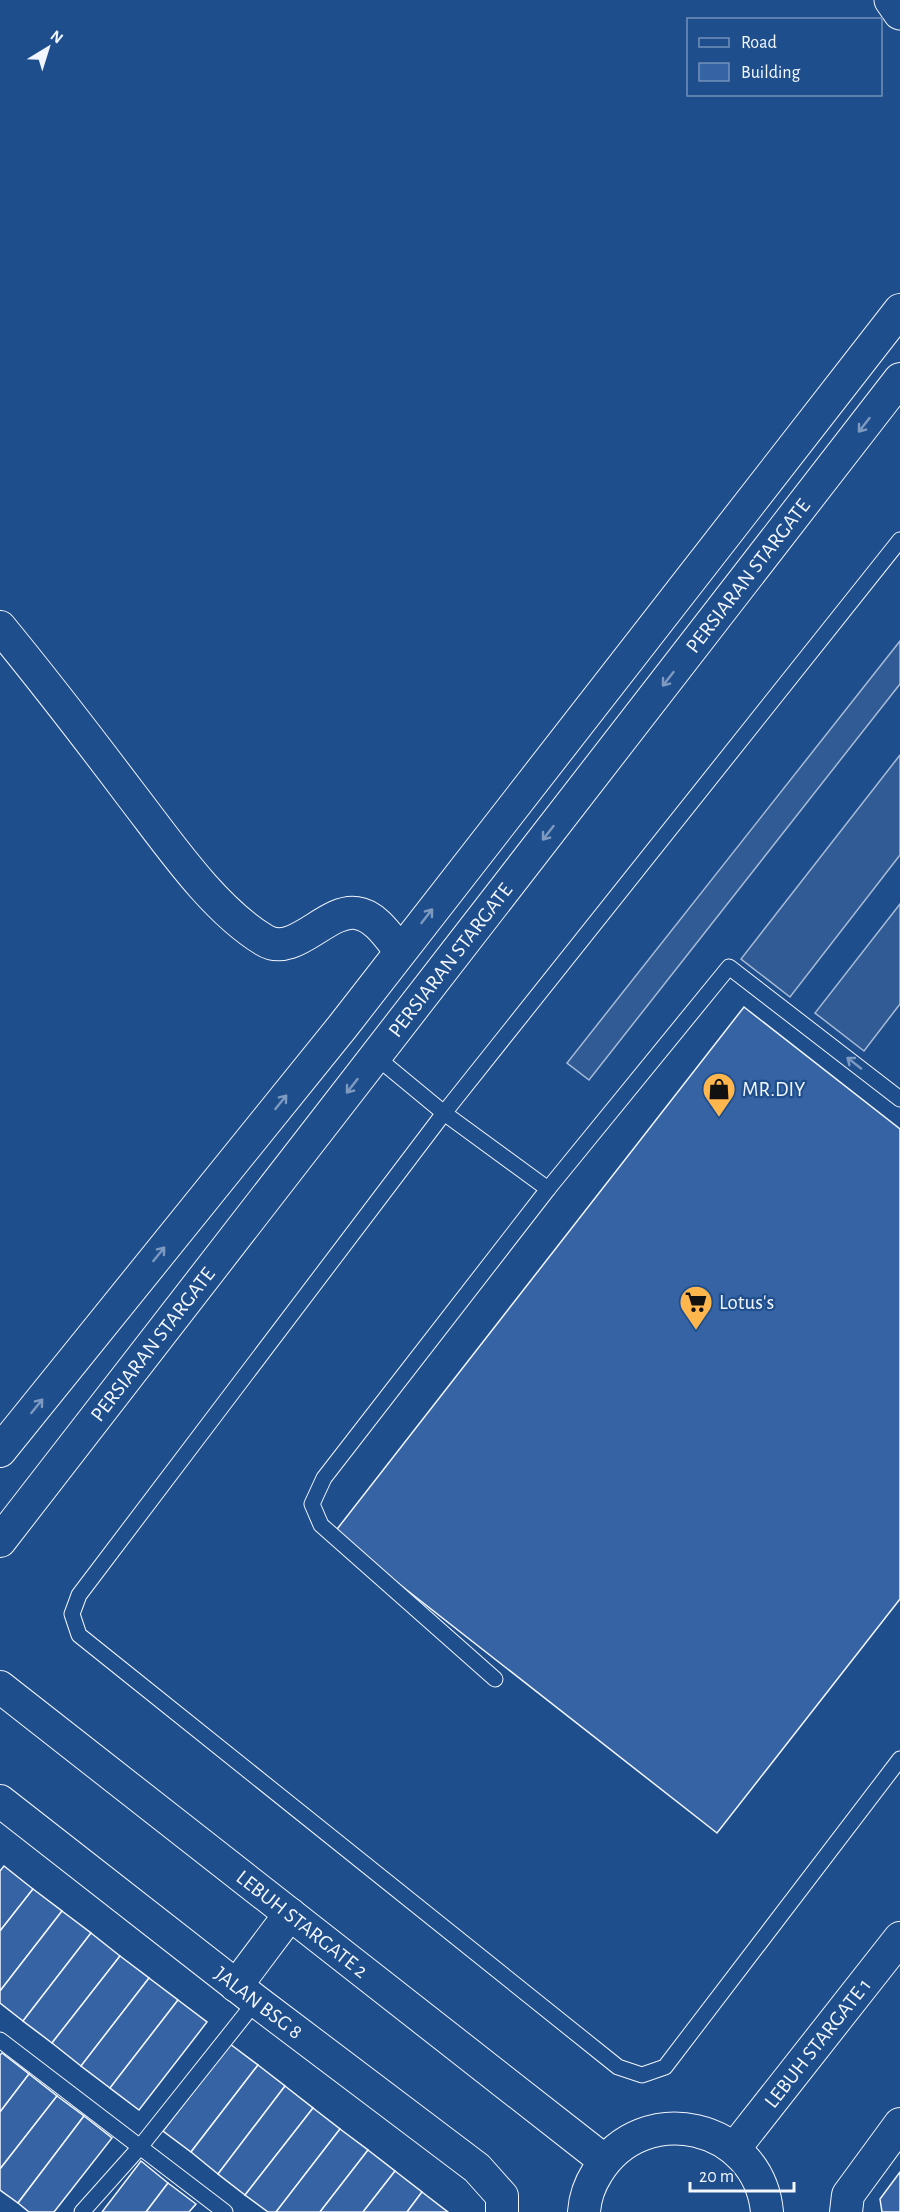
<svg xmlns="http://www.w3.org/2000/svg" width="900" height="2212" font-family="'Alegreya Sans',sans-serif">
<rect width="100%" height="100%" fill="#1f4e8c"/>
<!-- built -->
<g fill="#305b95" stroke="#a8bbd7" stroke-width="1.5">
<polygon points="900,641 900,684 589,1080 567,1063"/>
<polygon points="900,755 900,855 790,997 741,959"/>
<polygon points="900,904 900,1004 864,1051 815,1013"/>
</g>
<!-- building -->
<g fill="#3563a3" stroke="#f2f6ff" stroke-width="1.5">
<polygon points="744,1007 900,1129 900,1599 717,1833 334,1533"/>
<polygon points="4,1866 33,1889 0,1931 0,1871"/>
<polygon points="33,1889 62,1911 0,1991 0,1931"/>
<polygon points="62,1911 91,1933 23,2021 0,2003 0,1991"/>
<polygon points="91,1933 120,1956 52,2043 23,2021"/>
<polygon points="120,1956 149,1978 81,2066 52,2043"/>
<polygon points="149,1978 178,2000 110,2088 81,2066"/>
<polygon points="178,2000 207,2022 139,2110 110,2088"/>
<polygon points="230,2044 258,2065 191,2152 163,2131"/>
<polygon points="2,2053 29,2074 0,2112 0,2055"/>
<polygon points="258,2065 285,2086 218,2174 191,2152"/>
<polygon points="29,2074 57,2096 0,2169 0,2112"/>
<polygon points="285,2086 313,2108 245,2195 218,2174"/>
<polygon points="57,2096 84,2116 18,2203 0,2190 0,2169"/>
<polygon points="313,2108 340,2129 276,2212 268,2212 245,2195"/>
<polygon points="84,2116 112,2138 54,2212 29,2212 18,2203"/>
<polygon points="340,2129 368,2150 320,2212 276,2212"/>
<polygon points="368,2150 395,2171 363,2212 320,2212"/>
<polygon points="141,2161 168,2183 146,2212 102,2212"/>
<polygon points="395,2171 422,2192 407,2212 363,2212"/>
<polygon points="900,2172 900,2212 882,2212 880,2199"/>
<polygon points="168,2183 196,2204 189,2212 146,2212"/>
<polygon points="422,2192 448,2212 407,2212"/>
</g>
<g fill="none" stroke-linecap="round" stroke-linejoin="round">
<!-- service casing -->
<g stroke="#f2f6ff" stroke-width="17">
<g id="service">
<polyline points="900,540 444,1113 79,1595 72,1614 79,1635 618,2067 642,2075 665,2067 900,1759"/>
<polyline points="375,1056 444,1113 548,1189"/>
<polyline points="495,1679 321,1525 312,1504 324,1478 548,1189 729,967 900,1099"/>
<polyline points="0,2040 225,2212"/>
<polyline points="82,2212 140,2147 256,2001"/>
</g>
</g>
<!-- minor casing -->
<g stroke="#f2f6ff" stroke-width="34">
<g id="minor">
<path d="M0,627C46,683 89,739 132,796C169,844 213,909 264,940C294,959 326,909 356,913C375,915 389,937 400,951"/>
<polyline points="0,1451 343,1026 900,310"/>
<path id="s1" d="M0,1541L900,379"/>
<path id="s2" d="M0,1687L605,2161"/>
<path id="s3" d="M0,1801L256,2001L477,2168L502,2196V2212"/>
<polyline points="236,1986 290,1914"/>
<path id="s4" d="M734,2149L900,1938"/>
<path d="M584,2212C585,2198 590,2184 597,2173C643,2097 759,2124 767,2212"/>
<polyline points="846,2212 848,2195 900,2124"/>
</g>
</g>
<!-- motorway casing -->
<g stroke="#f2f6ff" stroke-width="35">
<polyline id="motorway" points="891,0 900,13"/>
</g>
<!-- service -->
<use href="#service" stroke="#1f4e8c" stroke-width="15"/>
<!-- minor -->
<use href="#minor" stroke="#1f4e8c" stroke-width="32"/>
<!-- motorway -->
<use href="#motorway" stroke="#1f4e8c" stroke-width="33"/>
</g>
<!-- one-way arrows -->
<defs><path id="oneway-shaft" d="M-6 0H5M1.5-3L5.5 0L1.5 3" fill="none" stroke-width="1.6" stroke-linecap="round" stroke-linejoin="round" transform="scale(1.5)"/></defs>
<g stroke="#7e9ac0">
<use href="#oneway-shaft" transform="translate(864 425) rotate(128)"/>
<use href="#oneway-shaft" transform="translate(668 679) rotate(128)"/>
<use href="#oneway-shaft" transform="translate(548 833) rotate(128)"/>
<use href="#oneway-shaft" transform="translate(427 916) rotate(-52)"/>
<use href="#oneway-shaft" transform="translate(854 1063) rotate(-142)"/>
<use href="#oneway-shaft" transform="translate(352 1086) rotate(128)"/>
<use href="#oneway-shaft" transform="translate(281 1102) rotate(-51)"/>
<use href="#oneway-shaft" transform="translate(159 1254) rotate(-51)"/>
<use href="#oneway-shaft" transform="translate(37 1406) rotate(-51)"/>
</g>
<!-- icons -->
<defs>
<g id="shop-pin" transform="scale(1.725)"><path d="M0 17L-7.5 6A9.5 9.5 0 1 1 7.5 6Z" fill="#ffb74d" stroke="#1f4e8c"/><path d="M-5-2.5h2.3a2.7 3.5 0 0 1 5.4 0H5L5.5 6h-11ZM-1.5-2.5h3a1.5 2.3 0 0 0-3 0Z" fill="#111"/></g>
<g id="supermarket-pin" transform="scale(1.725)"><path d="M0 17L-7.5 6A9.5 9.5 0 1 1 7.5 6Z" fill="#ffb74d" stroke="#1f4e8c"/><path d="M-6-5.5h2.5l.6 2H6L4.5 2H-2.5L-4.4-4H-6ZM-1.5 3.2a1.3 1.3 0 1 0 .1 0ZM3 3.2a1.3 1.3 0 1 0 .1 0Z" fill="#111"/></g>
</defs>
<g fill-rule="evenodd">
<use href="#shop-pin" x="719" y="1089"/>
<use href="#supermarket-pin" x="696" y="1302"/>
</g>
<g text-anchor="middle" stroke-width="4.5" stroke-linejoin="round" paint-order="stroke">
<!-- street labels -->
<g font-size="21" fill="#f2f6ff" stroke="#1f4e8c">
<text dy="7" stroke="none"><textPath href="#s1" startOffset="1221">PERSIARAN STARGATE</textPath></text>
<text dy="7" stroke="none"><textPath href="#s1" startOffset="735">PERSIARAN STARGATE</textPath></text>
<text dy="7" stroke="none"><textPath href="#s1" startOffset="249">PERSIARAN STARGATE</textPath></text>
<text dy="7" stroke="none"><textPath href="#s2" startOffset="384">LEBUH STARGATE 2</textPath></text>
<text dy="7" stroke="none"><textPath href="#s3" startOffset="328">JALAN BSG 8</textPath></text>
<text dy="7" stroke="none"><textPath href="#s4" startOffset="135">LEBUH STARGATE 1</textPath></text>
</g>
<!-- poi labels -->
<g font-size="21" fill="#f2f6ff" stroke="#1f4e8c" text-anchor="start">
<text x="742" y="1096">MR.DIY</text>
<text x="719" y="1309">Lotus's</text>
</g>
</g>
<!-- legend -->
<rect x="687" y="18" width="195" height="78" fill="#1f4e8c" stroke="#7391ba" stroke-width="1.5"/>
<rect x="699" y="38" width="30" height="9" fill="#1f4e8c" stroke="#7391ba" stroke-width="1.5"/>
<text x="741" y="48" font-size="18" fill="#f2f6ff">Road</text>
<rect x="699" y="63" width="30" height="18" fill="#3563a3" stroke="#7391ba" stroke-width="1.5"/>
<text x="741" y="78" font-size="18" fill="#f2f6ff">Building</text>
<!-- north arrow -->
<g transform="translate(48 48) rotate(38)" stroke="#1f4e8c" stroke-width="4.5" paint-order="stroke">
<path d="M0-4.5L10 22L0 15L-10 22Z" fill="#f2f6ff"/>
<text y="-9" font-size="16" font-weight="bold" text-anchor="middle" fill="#f2f6ff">N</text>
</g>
<!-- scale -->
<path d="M690 2182v9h104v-9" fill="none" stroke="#f2f6ff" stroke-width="3"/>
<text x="699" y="2182" font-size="18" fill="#f2f6ff" stroke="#1f4e8c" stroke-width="4.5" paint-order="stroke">20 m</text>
</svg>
